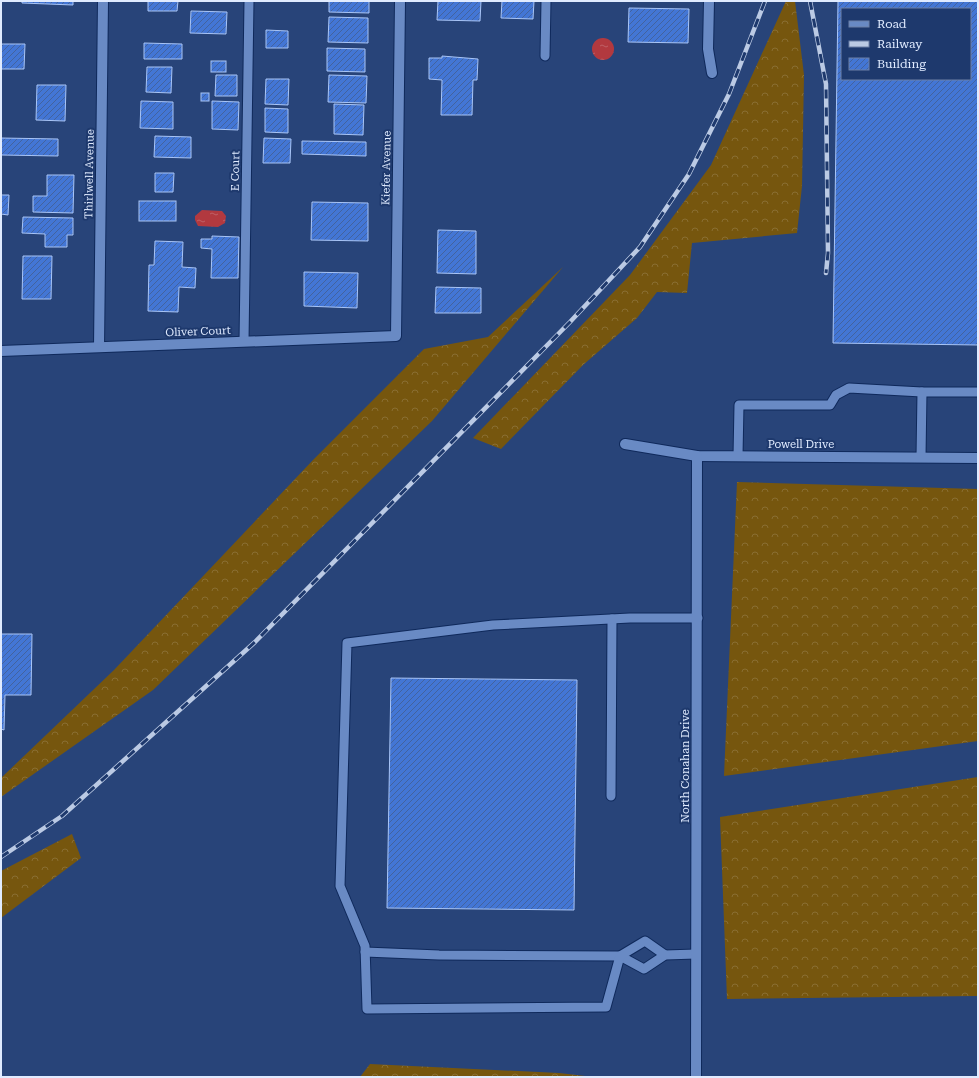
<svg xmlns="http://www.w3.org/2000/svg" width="979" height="1078" font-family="'Roboto Serif',serif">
<defs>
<pattern id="forest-crowns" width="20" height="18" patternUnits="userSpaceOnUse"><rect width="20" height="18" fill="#76560e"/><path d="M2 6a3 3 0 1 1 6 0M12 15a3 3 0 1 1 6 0" fill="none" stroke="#896e32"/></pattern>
<pattern id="water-ripples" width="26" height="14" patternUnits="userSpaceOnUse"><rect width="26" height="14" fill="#b2393f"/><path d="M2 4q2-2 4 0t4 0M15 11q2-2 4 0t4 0" fill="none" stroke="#c05f65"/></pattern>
<pattern id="building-hatch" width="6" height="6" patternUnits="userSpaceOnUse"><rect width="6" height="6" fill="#4376d5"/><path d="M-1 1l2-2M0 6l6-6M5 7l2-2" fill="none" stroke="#43639e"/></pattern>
</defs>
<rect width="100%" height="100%" fill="#284479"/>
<!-- forest -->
<g fill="url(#forest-crowns)">
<polygon points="786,1 795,1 804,75 802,186 797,233 692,243 687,293 657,292 637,318 583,365 501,449 473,438 630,275 711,165"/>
<polygon points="563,267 432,421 153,690 1,797 1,778 114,670 313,460 424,349 488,337"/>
<polygon points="737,482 978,489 978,741 724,776"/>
<polygon points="978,777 978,996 727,999 720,817"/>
<polygon points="72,834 81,858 1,918 1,871"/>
<polygon points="370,1064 559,1073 594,1077 360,1077"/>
</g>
<!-- water -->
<g fill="url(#water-ripples)">
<circle cx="603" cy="49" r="11"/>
<polygon points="202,210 222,211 226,216 225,223 218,227 198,226 195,220 195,216"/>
</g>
<!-- building -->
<g fill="url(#building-hatch)" stroke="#a9c5f6" fill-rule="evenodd">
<polygon points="22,1 73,1 73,5 22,3"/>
<polygon points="148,1 178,1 177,11 148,11"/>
<polygon points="329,1 369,1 369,13 329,12"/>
<polygon points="438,1 481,1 480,21 437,20"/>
<polygon points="502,1 534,1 533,19 501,18"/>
<path d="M838,1H978V345L833,343ZM842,9H970V79H842Z"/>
<polygon points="629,8 689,9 688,43 628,42"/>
<polygon points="191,11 227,12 226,34 190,33"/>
<polygon points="329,17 368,18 368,43 328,42"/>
<polygon points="266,30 288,31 288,48 266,48"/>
<polygon points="144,43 182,44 182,59 144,59"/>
<polygon points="1,44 25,44 24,69 1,69"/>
<polygon points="327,48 365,49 365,72 327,71"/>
<polygon points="442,56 478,59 477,80 473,80 472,115 441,115 442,80 429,79 429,58 442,58"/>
<rect x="211" y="61" width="15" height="11"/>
<polygon points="147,67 172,67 171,93 146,92"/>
<polygon points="216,75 237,75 237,96 215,96"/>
<polygon points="329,75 367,76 366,103 328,102"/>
<polygon points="266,79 289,79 288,105 265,104"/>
<polygon points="37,85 66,85 65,121 36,120"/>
<rect x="201" y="93" width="8" height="8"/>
<polygon points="141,101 173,102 173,129 140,128"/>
<polygon points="212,101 239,102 238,130 212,129"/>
<polygon points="334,104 364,105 363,135 334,134"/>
<polygon points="265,108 288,109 288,133 265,132"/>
<polygon points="155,136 191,137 191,158 154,157"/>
<polygon points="1,138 58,139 58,156 1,155"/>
<polygon points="264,138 291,139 290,163 263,163"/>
<polygon points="302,141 366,142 366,156 302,154"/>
<polygon points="155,173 174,173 173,192 155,192"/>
<polygon points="47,175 74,175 73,213 33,212 33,196 47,196"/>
<polygon points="1,195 9,195 8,215 1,214"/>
<rect x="139" y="201" width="37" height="20"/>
<polygon points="312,202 368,203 368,241 311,240"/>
<polygon points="23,217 73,218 73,235 67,235 67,247 45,247 45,234 22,233"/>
<polygon points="438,230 476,231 476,274 437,273"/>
<polygon points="212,236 239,237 238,278 211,278 212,249 201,248 201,239 212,239"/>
<polygon points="155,241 183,242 182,267 196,268 195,288 179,287 178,312 148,311 149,265 154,265"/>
<polygon points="23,256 52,256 51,299 22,299"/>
<polygon points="304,272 358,273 357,308 304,306"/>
<polygon points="436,287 481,288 481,313 435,313"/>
<polygon points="1,634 32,634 31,695 5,695 4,730 1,729"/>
<polygon points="391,678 577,680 574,910 387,908"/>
</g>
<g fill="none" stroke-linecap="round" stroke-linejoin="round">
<!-- lane casing -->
<g stroke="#0f295b" stroke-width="11">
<g id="lane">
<polyline points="545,56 546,1"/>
<polyline points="244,341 249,1"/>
<polyline points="738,456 739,405 830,405 836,395 849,388 922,392"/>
<polyline points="921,457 922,392 978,392"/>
<polyline points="611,796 612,619"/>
<polyline points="365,952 439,955 620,956 644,969 665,955 696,954"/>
<polyline points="665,955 645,941 620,956 606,1007 367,1009 365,946 340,886 347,643 493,625 630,618 698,618"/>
</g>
</g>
<!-- street casing -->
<g stroke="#0f295b" stroke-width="12">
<g id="street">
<polyline points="709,1 708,49 712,73"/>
<polyline points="99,347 103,1"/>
<polyline points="1,351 396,336 400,1"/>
<polyline points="625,444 697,456 978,458"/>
<polyline points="696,1077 697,456"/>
</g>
</g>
<!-- lane -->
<use href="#lane" stroke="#698ac4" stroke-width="9"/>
<!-- street -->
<use href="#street" stroke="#698ac4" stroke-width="10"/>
<!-- rail casing -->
<g stroke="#bbcae4" stroke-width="4.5">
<g id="rail">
<polyline points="810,1 826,84 828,253 826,273"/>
<polyline points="1,857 62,816 255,642 570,322 640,247 689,174 729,94 765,1"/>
</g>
</g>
<!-- rail -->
<use href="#rail" stroke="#1e396d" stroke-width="3" stroke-dasharray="9" stroke-linecap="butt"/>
</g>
<g text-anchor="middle" stroke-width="4" stroke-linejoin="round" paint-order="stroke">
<!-- street labels -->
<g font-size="11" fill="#e0ebff" stroke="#1e396d">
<text transform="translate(386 168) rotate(-89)" y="4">Kiefer Avenue</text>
<text transform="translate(235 171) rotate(-89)" y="4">E Court</text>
<text transform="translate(89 174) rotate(-89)" y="4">Thirlwell Avenue</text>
<text transform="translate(198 331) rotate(-2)" y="4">Oliver Court</text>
<text x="801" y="448">Powell Drive</text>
<text transform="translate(685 766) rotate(-90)" y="4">North Conahan Drive</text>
</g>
</g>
<!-- border -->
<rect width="979" height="1078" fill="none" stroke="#e0ebff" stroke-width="4"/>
<!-- legend -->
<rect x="841" y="8" width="130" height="72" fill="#1e396d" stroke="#6c80a7"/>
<rect x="849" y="21" width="20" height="6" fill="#698ac4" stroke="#6c80a7"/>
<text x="877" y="28" font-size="12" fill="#e0ebff">Road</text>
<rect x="849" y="41" width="20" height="6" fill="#bbcae4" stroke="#6c80a7"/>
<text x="877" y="48" font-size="12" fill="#e0ebff">Railway</text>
<rect x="849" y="58" width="20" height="12" fill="url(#building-hatch)" stroke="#6c80a7"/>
<text x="877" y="68" font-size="12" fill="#e0ebff">Building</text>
</svg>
